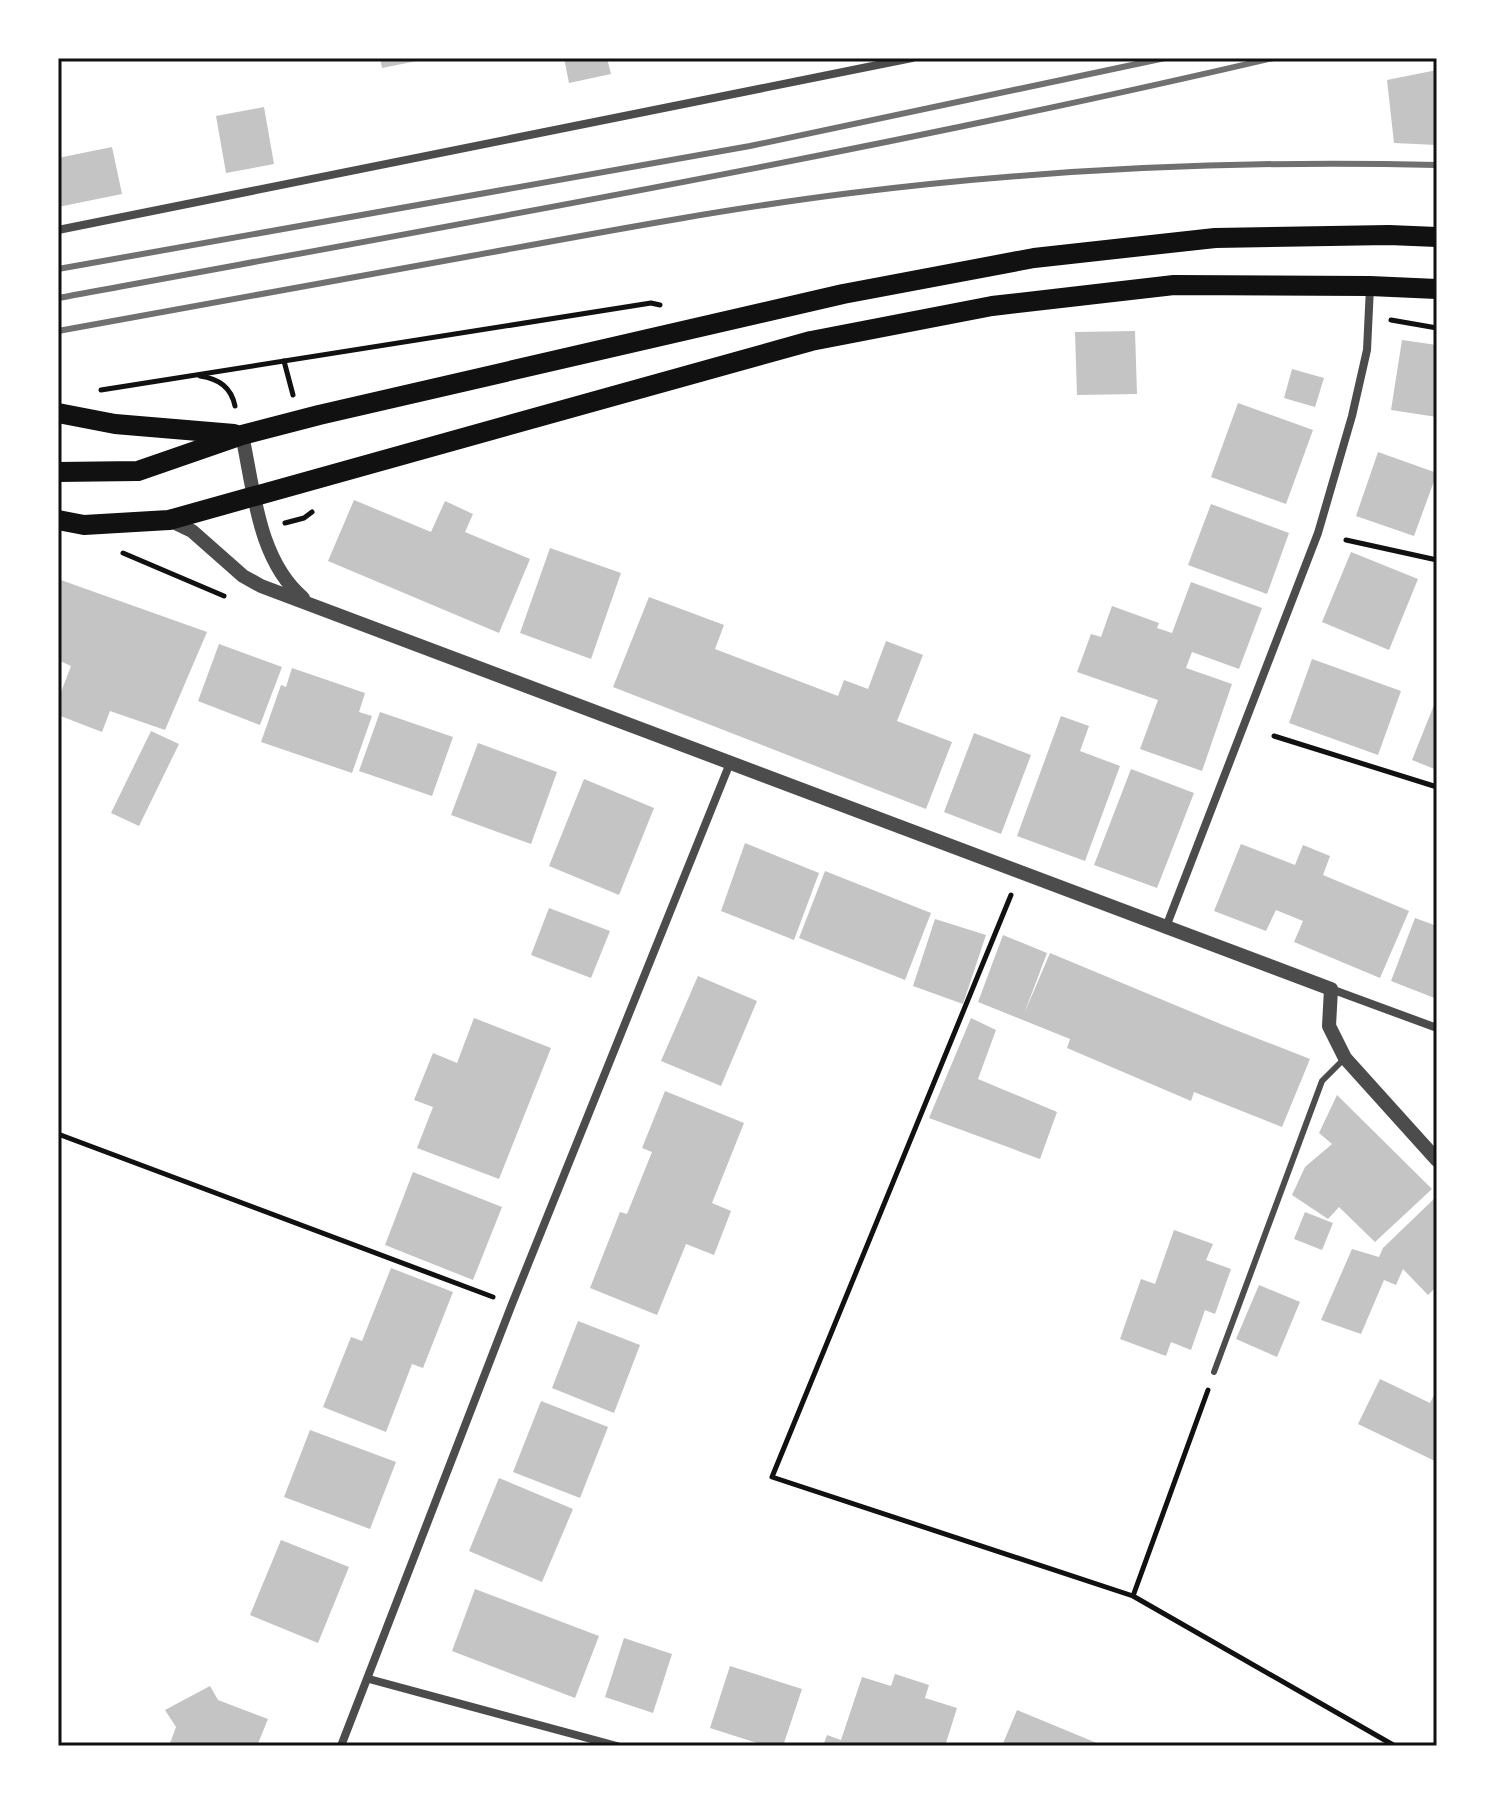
<svg xmlns="http://www.w3.org/2000/svg" width="1495" height="1804" font-family="Lato,sans-serif">
<rect width="100%" height="100%" fill="#fff"/>
<!-- building -->
<g fill="#c4c4c4">
<polygon points="380,58 416,58 417,61 382,68"/>
<polygon points="564,58 607,58 611,74 569,83"/>
<polygon points="1437,70 1437,145 1394,143 1387,80"/>
<polygon points="264,107 274,164 226,173 216,116"/>
<polygon points="112,147 122,194 58,207 58,158"/>
<polygon points="1135,331 1137,394 1077,395 1075,332"/>
<polygon points="1402,340 1437,345 1437,417 1391,410"/>
<polygon points="1292,369 1324,378 1315,407 1284,398"/>
<polygon points="1238,403 1313,430 1286,504 1211,477"/>
<polygon points="1378,452 1437,473 1414,536 1356,516"/>
<polygon points="354,500 431,532 445,501 473,514 465,532 530,559 499,633 328,561"/>
<polygon points="1211,504 1289,533 1267,594 1188,565"/>
<polygon points="550,548 621,573 591,659 520,633"/>
<polygon points="1351,552 1418,579 1389,650 1322,622"/>
<polygon points="58,579 207,632 165,730 110,711 102,732 58,715 58,700 71,666 58,660"/>
<polygon points="1191,582 1262,608 1239,669 1192,652 1186,668 1232,684 1202,771 1140,749 1158,700 1077,672 1091,634 1101,637 1112,606 1159,623 1157,628 1172,633"/>
<polygon points="649,597 724,625 715,649 838,696 844,680 868,689 886,641 923,655 897,721 952,742 926,809 613,687"/>
<polygon points="219,644 282,667 260,725 198,701"/>
<polygon points="1312,659 1401,691 1378,755 1289,723"/>
<polygon points="292,668 365,693 359,712 372,716 352,773 261,742 281,685 286,687"/>
<polygon points="1434,705 1437,706 1437,770 1412,760"/>
<polygon points="380,712 453,737 432,796 359,771"/>
<polygon points="1061,716 1089,726 1080,751 1120,766 1085,861 1017,836"/>
<polygon points="151,731 179,744 139,826 111,813"/>
<polygon points="974,733 1031,755 1001,834 944,812"/>
<polygon points="478,743 557,772 531,844 451,815"/>
<polygon points="1131,769 1194,793 1157,888 1094,865"/>
<polygon points="584,779 654,808 619,895 549,866"/>
<polygon points="745,843 819,873 794,940 721,911"/>
<polygon points="1241,844 1295,865 1303,845 1330,856 1323,875 1409,911 1380,978 1294,942 1303,921 1276,910 1266,931 1214,911"/>
<polygon points="825,871 931,913 905,980 799,938"/>
<polygon points="549,908 610,931 591,978 531,955"/>
<polygon points="1415,918 1437,926 1437,999 1391,981"/>
<polygon points="935,919 986,935 963,1004 913,986"/>
<polygon points="1003,935 1047,953 1024,1014 1050,953 1223,1025 1310,1059 1282,1127 1194,1092 1191,1101 1067,1048 1070,1039 978,1002"/>
<polygon points="698,976 757,1001 721,1086 661,1061"/>
<polygon points="474,1018 551,1048 499,1179 417,1148 433,1107 414,1100 433,1053 457,1063"/>
<polygon points="971,1018 996,1030 978,1079 1057,1112 1040,1159 929,1118"/>
<polygon points="665,1091 744,1123 712,1203 731,1211 714,1255 686,1244 657,1315 590,1288 620,1212 627,1214 652,1152 642,1148"/>
<polygon points="1337,1095 1432,1189 1375,1242 1339,1207 1328,1219 1292,1195 1305,1167 1332,1144 1319,1133"/>
<polygon points="413,1172 502,1207 473,1280 385,1245"/>
<polygon points="1437,1196 1437,1286 1428,1295 1403,1269 1396,1285 1384,1280 1361,1334 1321,1320 1352,1249 1379,1257 1383,1248"/>
<polygon points="1305,1212 1333,1223 1322,1250 1294,1239"/>
<polygon points="1174,1230 1213,1244 1206,1260 1231,1269 1215,1314 1205,1310 1191,1350 1171,1342 1166,1356 1120,1339 1141,1279 1155,1284"/>
<polygon points="391,1268 453,1292 423,1368 412,1364 386,1432 323,1407 351,1337 362,1341"/>
<polygon points="1259,1285 1300,1302 1277,1357 1236,1339"/>
<polygon points="578,1321 640,1345 614,1413 552,1388"/>
<polygon points="1380,1379 1430,1403 1437,1389 1437,1462 1358,1424"/>
<polygon points="541,1401 608,1427 580,1498 513,1472"/>
<polygon points="310,1430 396,1462 370,1529 284,1497"/>
<polygon points="499,1478 573,1509 542,1582 469,1551"/>
<polygon points="281,1540 349,1567 318,1643 250,1615"/>
<polygon points="475,1589 599,1636 575,1698 452,1651"/>
<polygon points="624,1638 672,1654 653,1713 605,1697"/>
<polygon points="730,1666 802,1689 783,1746 766,1746 710,1728"/>
<polygon points="895,1674 929,1685 925,1698 957,1708 945,1746 823,1746 827,1735 841,1740 862,1677 891,1686"/>
<polygon points="210,1686 218,1700 268,1719 257,1746 169,1746 176,1727 165,1710"/>
<polygon points="1017,1710 1104,1746 1002,1746"/>
</g>
<g fill="none" stroke-linecap="round" stroke-linejoin="round">
<!-- path -->
<g stroke="#111" stroke-width="5">
<polyline points="1391,320 1437,328"/>
<polyline points="284,361 293,395"/>
<path d="M200,376C219,379 231,387 235,406"/>
<polyline points="101,390 651,303 660,305"/>
<polyline points="285,523 304,518 312,512"/>
<polyline points="1346,540 1437,560"/>
<polyline points="123,553 224,596"/>
<polyline points="1274,736 1437,787"/>
<polyline points="1011,895 772,1477 1133,1596 1395,1746"/>
<polyline points="58,1134 493,1297"/>
<polyline points="1133,1596 1208,1390"/>
</g>
<!-- service -->
<polyline stroke="#4c4c4c" stroke-width="6" points="1214,1372 1322,1081 1345,1058"/>
<!-- minor -->
<g stroke="#4c4c4c" stroke-width="8">
<polyline points="58,230 912,58"/>
<polyline points="1166,927 1318,533 1352,416 1367,350 1370,287"/>
<polyline points="1331,989 1437,1028"/>
<polyline points="369,1679 617,1746"/>
<polyline points="341,1746 512,1304 730,763"/>
</g>
<!-- tertiary -->
<g stroke="#4c4c4c" stroke-width="14">
<path d="M242,435C254,490 258,560 303,598"/>
<polyline points="169,520 192,531 243,576 261,586 1331,989 1329,1026 1345,1058 1437,1160"/>
</g>
<!-- primary -->
<g stroke="#111" stroke-width="20">
<polyline points="58,413 115,424 234,434"/>
<polyline points="58,472 138,471 242,435 319,415 843,294 1034,258 1215,238 1389,235 1437,237"/>
<polyline points="58,520 84,525 169,520 811,341 992,306 1174,285 1370,286 1437,289"/>
</g>
<!-- rail -->
<g stroke="#707070" stroke-width="6">
<polyline points="58,269 750,146 1165,58"/>
<path d="M58,298C464,223 871,152 1273,58"/>
<path d="M58,331C196,306 333,281 471,256C597,233 723,209 851,193C1045,169 1241,160 1437,165"/>
</g>
</g>
<!-- border -->
<rect width="1495" height="1804" fill="none" stroke="#ffffff" stroke-width="120"/>
<rect x="60" y="60" width="1375" height="1684" fill="none" stroke="#111" stroke-width="3"/>
</svg>
